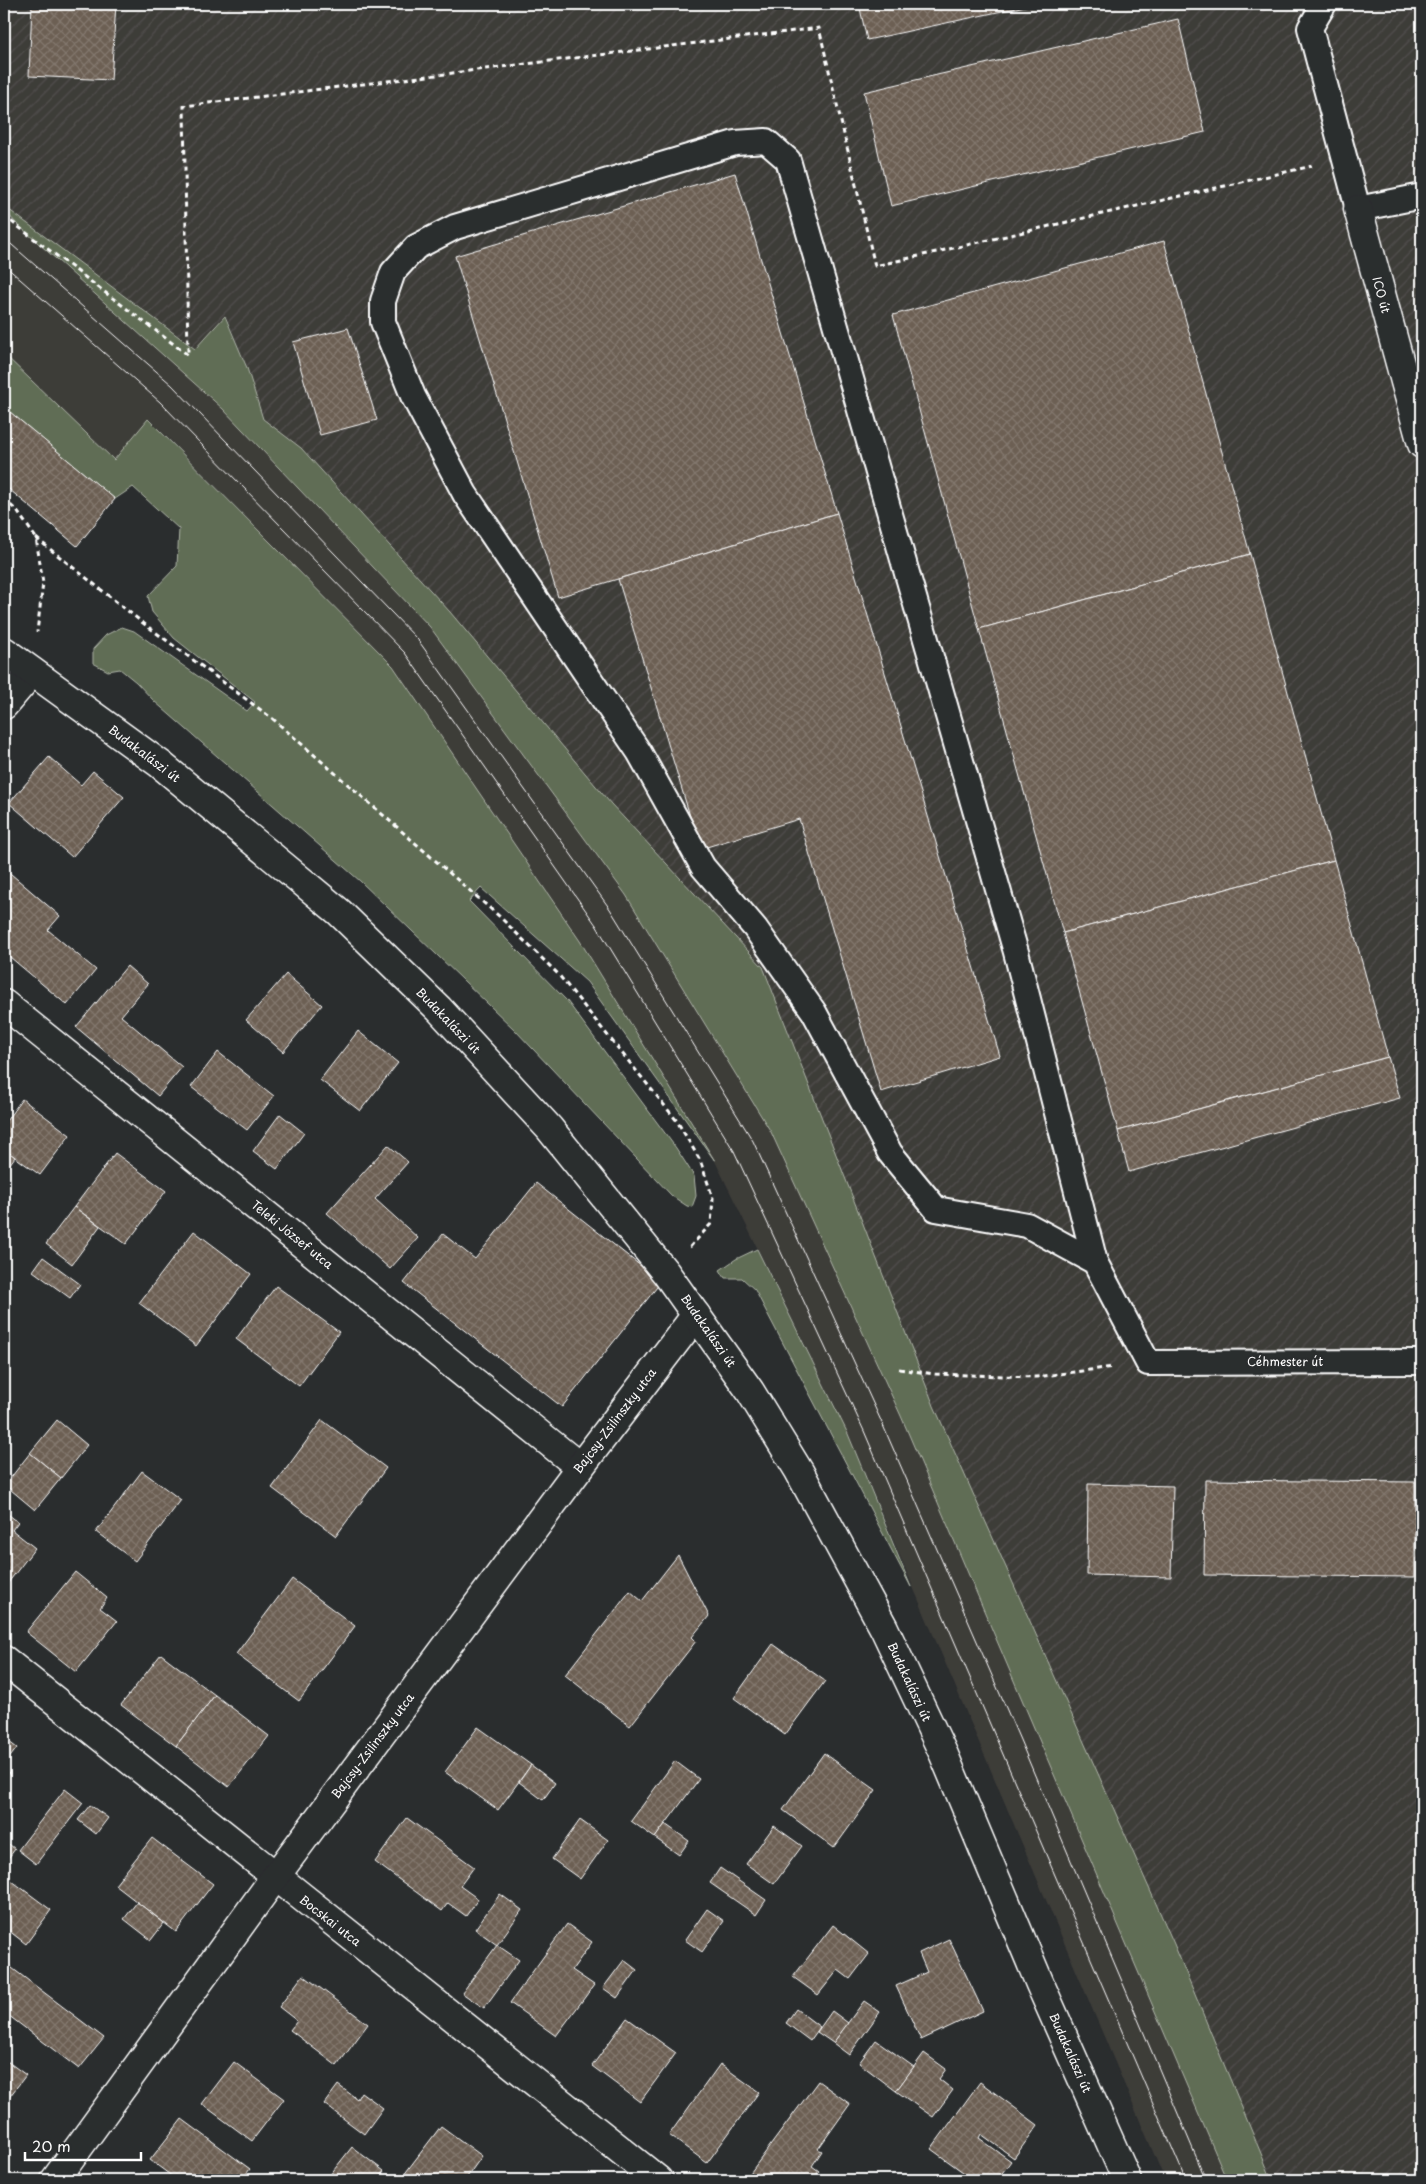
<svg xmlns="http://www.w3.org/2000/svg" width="1426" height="2184" font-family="'Playpen Sans',sans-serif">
<defs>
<pattern id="industrial-furrows" width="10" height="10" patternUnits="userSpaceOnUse" patternTransform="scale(1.25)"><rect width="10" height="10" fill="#3e3c39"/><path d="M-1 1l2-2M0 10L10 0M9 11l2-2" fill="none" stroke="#51504d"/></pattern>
<pattern id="building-cross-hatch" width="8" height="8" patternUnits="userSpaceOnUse" patternTransform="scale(1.25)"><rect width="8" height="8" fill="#6c5f53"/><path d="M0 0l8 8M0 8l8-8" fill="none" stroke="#82776d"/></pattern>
</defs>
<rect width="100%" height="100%" fill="#2a2d2e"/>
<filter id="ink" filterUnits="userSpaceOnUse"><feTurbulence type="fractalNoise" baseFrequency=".02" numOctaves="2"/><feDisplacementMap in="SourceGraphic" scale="10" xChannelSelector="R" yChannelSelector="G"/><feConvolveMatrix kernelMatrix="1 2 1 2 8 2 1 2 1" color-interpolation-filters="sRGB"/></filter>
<g filter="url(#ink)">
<!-- built -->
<polygon fill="#3e3c39" points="4,210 17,224 223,409 430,627 626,895 771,1132 901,1416 1227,2180 1165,2180 848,1434 715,1161 580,941 393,666 149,419 114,461 4,354"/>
<!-- industrial -->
<polygon fill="url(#industrial-furrows)" points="4,4 1422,4 1422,2180 1272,2180 1174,1944 934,1406 763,967 611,804 450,612 301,448 263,419 247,368 226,316 196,350 4,206"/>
<!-- green -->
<g fill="#606d55" stroke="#b0b6aa">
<polygon points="4,206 195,349 225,316 247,368 263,419 301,448 450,612 611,804 763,967 934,1406 1174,1944 1272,2180 1227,2180 901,1416 771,1132 626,895 430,627 223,409 17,224 4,210"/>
<polygon points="4,354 114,460 148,419 393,666 580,941 715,1161 587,982 481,888 469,901 567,1001 676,1148 694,1176 696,1196 692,1207 687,1206 672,1196 515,1030 360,881 154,701 136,682 120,669 108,671 93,663 93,649 106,635 122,627 134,631 247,711 255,702 174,638 152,612 148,596 177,566 179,529 133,487 115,499 4,407"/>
<polygon points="757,1249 848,1434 911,1587 755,1290 742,1278 725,1278 720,1270 736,1259"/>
</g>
<!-- building -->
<g fill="url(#building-cross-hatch)" stroke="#fff">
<polygon points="32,4 116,4 111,80 29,76"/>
<polygon points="859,4 1035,4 867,40"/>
<polygon points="1178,19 1205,132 891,206 864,92"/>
<polygon points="735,173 837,513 558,597 455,256"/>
<polygon points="1164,241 1250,554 979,629 893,315"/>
<polygon points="348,328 377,420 320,435 293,342"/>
<polygon points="4,407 115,499 77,546 4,485"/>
<polygon points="837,513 1000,1056 881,1092 799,819 700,849 618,579"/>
<polygon points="1250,554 1334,860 1063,933 979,629"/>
<polygon points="49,757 81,785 93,771 124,797 72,857 9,803"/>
<polygon points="1334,860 1388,1057 1118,1131 1063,933"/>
<polygon points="4,868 60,916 48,930 96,970 67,1005 4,952"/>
<polygon points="127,966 148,984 121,1016 182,1067 158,1096 76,1027"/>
<polygon points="286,974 322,1005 283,1052 246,1020"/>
<polygon points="358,1031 398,1063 360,1111 320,1080"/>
<polygon points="218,1052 274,1096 247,1130 191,1087"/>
<polygon points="1388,1057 1400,1098 1129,1172 1118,1131"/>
<polygon points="22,1099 70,1135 40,1175 4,1149 4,1124"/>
<polygon points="280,1114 304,1133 277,1169 253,1151"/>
<polygon points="388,1145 408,1162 375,1199 418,1238 390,1269 327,1213"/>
<polygon points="4,1149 15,1157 4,1172"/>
<polygon points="115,1153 166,1191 126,1244 74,1207"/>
<polygon points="536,1183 661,1282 562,1407 404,1283 443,1234 475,1259"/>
<polygon points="74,1207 100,1226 72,1264 46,1244"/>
<polygon points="194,1231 251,1274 196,1346 139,1303"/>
<polygon points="43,1257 80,1284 70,1298 33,1271"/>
<polygon points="276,1286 339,1332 299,1386 236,1339"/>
<polygon points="57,1420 87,1445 61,1478 30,1453"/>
<polygon points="322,1420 386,1468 336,1536 272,1488"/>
<polygon points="30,1453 61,1478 35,1510 5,1485"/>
<polygon points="142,1471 181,1500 135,1561 96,1532"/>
<polygon points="1205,1480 1415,1482 1415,1577 1204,1575"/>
<polygon points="1088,1484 1173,1486 1171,1577 1087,1575"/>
<polygon points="4,1511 18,1522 12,1530 35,1548 4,1588"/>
<polygon points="678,1555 709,1616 692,1637 696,1641 630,1726 565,1675 630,1591 642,1601"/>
<polygon points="75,1572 107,1598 100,1608 117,1621 76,1672 26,1632"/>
<polygon points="292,1579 355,1626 299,1701 236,1654"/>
<polygon points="773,1644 825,1681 785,1735 734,1698"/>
<polygon points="161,1654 215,1695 176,1746 121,1705"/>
<polygon points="215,1695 269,1736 229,1787 176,1746"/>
<polygon points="478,1727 531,1765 498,1810 445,1772"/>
<polygon points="4,1738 17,1748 4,1765"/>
<polygon points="824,1753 876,1790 834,1848 783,1810"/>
<polygon points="675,1761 699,1779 655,1838 631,1821"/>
<polygon points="531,1765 555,1783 543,1800 519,1782"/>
<polygon points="4,1768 10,1773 4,1781"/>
<polygon points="65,1789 83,1803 36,1864 18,1850"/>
<polygon points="90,1805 108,1818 96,1834 78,1820"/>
<polygon points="407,1818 474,1867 460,1886 478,1899 466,1916 448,1903 442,1911 375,1862"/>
<polygon points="580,1820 608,1840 580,1879 552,1859"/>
<polygon points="665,1824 689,1841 679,1855 655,1838"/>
<polygon points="774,1826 802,1846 774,1884 746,1864"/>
<polygon points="152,1838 213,1884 176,1932 115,1885"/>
<polygon points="4,1840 15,1849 4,1864"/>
<polygon points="720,1868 766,1900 756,1915 710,1883"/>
<polygon points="4,1875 51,1910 26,1944 4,1927"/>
<polygon points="500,1894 522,1910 497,1945 475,1929"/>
<polygon points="137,1902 164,1923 151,1940 124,1919"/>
<polygon points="707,1909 724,1921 702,1952 685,1940"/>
<polygon points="567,1924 592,1942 572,1970 594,1985 556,2036 510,2003"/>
<polygon points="833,1925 869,1954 850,1979 838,1970 818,1995 793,1977"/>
<polygon points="949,1939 983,2011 921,2040 896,1986 927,1972 919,1953"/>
<polygon points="497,1945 519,1960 484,2008 462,1993"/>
<polygon points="624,1960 637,1970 617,1998 603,1988"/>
<polygon points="4,1962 104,2038 79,2069 4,2012"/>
<polygon points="303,1975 368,2024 337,2066 290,2030 297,2021 279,2007"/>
<polygon points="864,2001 880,2012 849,2055 833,2043"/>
<polygon points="796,2009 820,2027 810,2041 786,2023"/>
<polygon points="832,2011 848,2023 833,2043 817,2032"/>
<polygon points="627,2018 676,2053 640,2102 592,2066"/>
<polygon points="876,2040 914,2067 896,2091 859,2063"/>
<polygon points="924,2053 946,2069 939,2079 953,2090 933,2117 896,2091"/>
<polygon points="4,2059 26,2075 4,2104"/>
<polygon points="234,2062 284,2099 252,2141 202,2104"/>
<polygon points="720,2064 759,2092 707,2163 669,2135"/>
<polygon points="818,2081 850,2104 818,2149 822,2151 812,2166 819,2171 813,2180 745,2180"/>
<polygon points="980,2082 1038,2125 1014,2158 981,2134 979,2138 1011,2161 997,2180 974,2180 931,2149"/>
<polygon points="338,2085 357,2099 361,2092 383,2108 364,2134 324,2104"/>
<polygon points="182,2119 250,2169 243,2178 245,2180 177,2180 150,2160"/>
<polygon points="441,2126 482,2156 465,2180 400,2180"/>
<polygon points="352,2147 384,2171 377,2180 326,2180"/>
</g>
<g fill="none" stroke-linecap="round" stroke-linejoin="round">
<!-- service casing -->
<g stroke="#fff" stroke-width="28">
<g id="service">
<polyline points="1324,4 1310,28 1358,209 1422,196"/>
<polyline points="1095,1262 1016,952 788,160 766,141 735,143 455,227 416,247 393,272 383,301 383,322 413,396 465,494 639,752 703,867 755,928 814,1012 890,1153 936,1209 1027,1225 1095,1262 1148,1363 1422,1362"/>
</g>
</g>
<!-- minor casing -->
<g stroke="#fff" stroke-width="31">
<g id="minor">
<polyline points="1358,209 1422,444"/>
<polyline points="4,705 32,672"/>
<polyline points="4,1004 580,1467"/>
<polyline points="4,1660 658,2180"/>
</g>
</g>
<!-- tertiary casing -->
<g stroke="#fff" stroke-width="31">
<polyline id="tertiary" points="55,2180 275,1877 580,1467 696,1315"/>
</g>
<!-- secondary casing -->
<g stroke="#fff" stroke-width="31">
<polyline id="secondary" points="4,651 160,764 339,912 439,1009 549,1128 666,1273 750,1391 799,1471 884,1628 944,1755 1040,1984 1127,2180"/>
</g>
<!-- path -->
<g stroke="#fff" stroke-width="3" stroke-dasharray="5 4" stroke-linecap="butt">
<polyline points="4,216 188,355 184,106 819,28 875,266 1312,166"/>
<polyline points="4,499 17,511 36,538 43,583 37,632"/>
<polyline points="36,538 143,623 273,719 500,917 558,974 677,1121 700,1160 713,1198 711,1224 689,1248"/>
<polyline points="899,1369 935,1374 1036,1377 1113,1367"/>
</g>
<!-- service -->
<use href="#service" stroke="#2a2d2e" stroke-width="24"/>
<!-- minor -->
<use href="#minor" stroke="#2a2d2e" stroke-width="28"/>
<!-- tertiary -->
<use href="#tertiary" stroke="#2a2d2e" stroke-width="28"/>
<!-- secondary -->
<use href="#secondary" stroke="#2a2d2e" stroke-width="28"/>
<!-- tram -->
<g stroke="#fff" stroke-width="1">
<polyline points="4,238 172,385 418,640 610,909 753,1141 882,1423 1020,1740 1206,2180"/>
<polyline points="4,265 160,402 405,653 596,925 734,1151 864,1431 1186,2180"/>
</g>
</g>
</g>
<g text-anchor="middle" stroke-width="4.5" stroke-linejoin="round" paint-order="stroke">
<!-- street labels -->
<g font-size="12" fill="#fff" stroke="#2a2d2e">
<text transform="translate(1381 295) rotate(75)" y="4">ICO út</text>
<text transform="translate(144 754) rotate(37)" y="4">Budakalászi út</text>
<text transform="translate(448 1021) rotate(46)" y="4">Budakalászi út</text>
<text transform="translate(292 1235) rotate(39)" y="4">Teleki József utca</text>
<text transform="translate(708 1331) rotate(55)" y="4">Budakalászi út</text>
<text x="1285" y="1366">Céhmester út</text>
<text transform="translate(615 1421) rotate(-53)" y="4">Bajcsy-Zsilinszky utca</text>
<text transform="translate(909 1682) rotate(65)" y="4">Budakalászi út</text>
<text transform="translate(373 1746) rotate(-53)" y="4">Bajcsy-Zsilinszky utca</text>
<text transform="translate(330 1921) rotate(38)" y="4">Bocskai utca</text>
<text transform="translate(1070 2053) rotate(66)" y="4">Budakalászi út</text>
</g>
</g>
<!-- margin -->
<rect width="1426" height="2184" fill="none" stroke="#2a2d2e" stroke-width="20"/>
<rect x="10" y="10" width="1406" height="2164" fill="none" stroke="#fff" stroke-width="2" filter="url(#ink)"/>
<!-- scale -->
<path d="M25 2152v8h116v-8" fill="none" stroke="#ffffff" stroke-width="2.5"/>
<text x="32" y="2152" font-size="15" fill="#ffffff" stroke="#2a2d2e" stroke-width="4" paint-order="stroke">20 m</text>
</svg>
